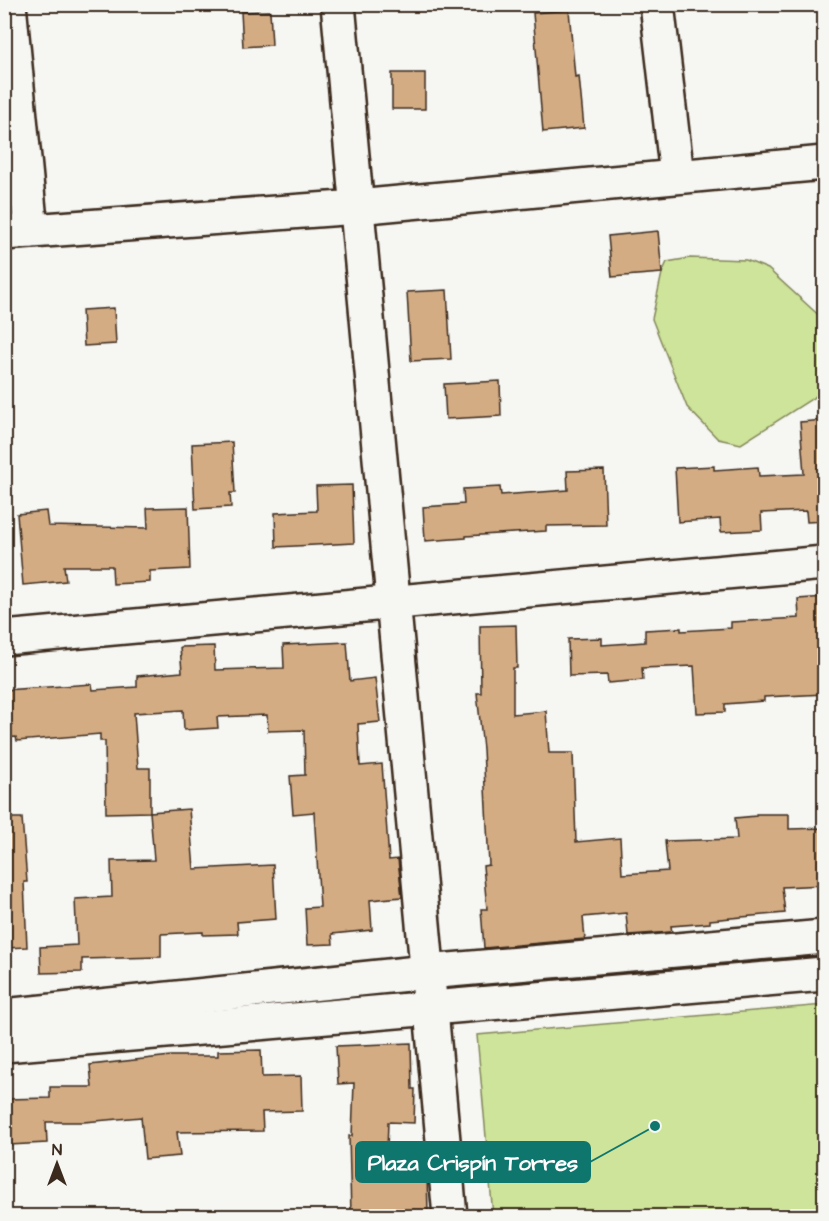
<svg xmlns="http://www.w3.org/2000/svg" width="829" height="1221" font-family="'Architects Daughter',sans-serif">
<rect width="100%" height="100%" fill="#f6f6f2"/>
<filter id="ink" filterUnits="userSpaceOnUse"><feTurbulence type="fractalNoise" baseFrequency=".0167" numOctaves="2"/><feDisplacementMap in="SourceGraphic" scale="12" xChannelSelector="R" yChannelSelector="G"/><feConvolveMatrix kernelMatrix="1 2 1 2 8 2 1 2 1" color-interpolation-filters="sRGB"/></filter>
<g filter="url(#ink)">
<!-- green -->
<g fill="#cde49a" stroke="#84875c" stroke-width="1.5">
<polygon points="690,258 746,260 768,269 824,320 824,395 819,394 741,444 718,439 687,407 652,319 662,273 667,262"/>
<polygon points="824,950 824,958 457,991 455,986"/>
<polygon points="824,1005 824,1216 493,1216 477,1035"/>
</g>
<!-- building -->
<g fill="#d3ac84" stroke="#3b2a1e" stroke-width="1.5">
<polygon points="569,10 575,77 579,76 584,128 543,132 533,13"/>
<polygon points="270,11 272,45 243,47 241,12"/>
<rect x="392" y="73" width="33" height="36"/>
<polygon points="658,231 662,273 612,277 608,236"/>
<polygon points="447,290 451,359 411,361 407,292"/>
<polygon points="114,308 116,344 84,346 82,310"/>
<polygon points="500,381 501,416 446,419 444,384"/>
<polygon points="825,420 825,521 807,522 806,511 761,513 762,530 721,532 720,519 678,522 675,468 714,466 714,470 758,467 759,476 804,474 800,422"/>
<polygon points="232,442 235,493 230,493 231,507 195,509 192,444"/>
<polygon points="604,470 606,525 546,526 546,531 466,536 466,538 425,541 423,507 464,504 463,489 500,487 501,495 568,490 567,471"/>
<polygon points="352,485 354,543 276,547 275,513 317,511 316,486"/>
<polygon points="188,507 190,569 150,571 150,582 113,584 112,566 64,566 66,581 23,585 17,514 46,511 48,526 148,528 147,508"/>
<polygon points="825,597 825,694 764,697 764,701 725,704 725,712 697,713 694,666 642,668 643,680 608,683 607,675 569,676 568,639 602,638 602,645 645,642 645,630 681,628 681,631 731,628 731,622 799,618 798,599"/>
<polygon points="516,625 517,668 513,668 513,714 546,711 549,753 573,753 576,842 620,838 622,874 668,871 665,841 737,839 735,818 756,816 756,814 789,814 789,829 825,828 825,885 782,887 785,913 710,920 710,923 671,926 672,932 628,935 626,913 583,917 585,939 484,948 481,909 487,909 483,866 489,865 483,749 477,693 481,693 480,626"/>
<polygon points="347,642 350,681 375,678 380,722 358,724 360,766 382,764 389,860 398,859 402,897 370,900 372,930 332,934 333,944 307,945 305,908 320,907 314,812 293,814 290,776 305,775 304,730 268,731 267,715 217,717 218,728 184,730 183,710 134,713 138,768 150,768 150,812 106,813 105,741 100,741 100,734 17,741 16,737 4,738 4,690 92,684 93,690 137,687 137,676 182,672 180,647 214,646 215,670 284,668 283,645"/>
<polygon points="189,809 194,869 273,865 276,919 237,922 238,934 203,935 203,932 161,934 161,957 82,959 82,972 41,973 40,947 77,945 75,899 112,897 111,861 154,860 150,812"/>
<polygon points="4,818 22,818 27,882 24,882 27,947 4,948"/>
<polygon points="411,1043 412,1089 415,1089 414,1123 388,1122 386,1176 427,1175 428,1213 351,1215 349,1136 352,1136 354,1083 338,1084 336,1046"/>
<polygon points="261,1050 262,1077 301,1076 302,1111 262,1112 263,1131 177,1132 180,1156 145,1159 141,1117 84,1122 46,1122 47,1143 9,1145 7,1099 50,1098 50,1087 92,1087 90,1065 171,1056 218,1056 218,1051"/>
</g>
<g fill="none" stroke-linecap="round" stroke-linejoin="round">
<!-- minor casing -->
<g stroke="#3b2a1e" stroke-width="38">
<g id="minor">
<polyline points="9,4 31,231"/>
<polyline points="338,4 450,1216"/>
<polyline points="657,4 677,176"/>
<polyline points="4,233 357,207 824,163"/>
<polyline points="4,638 824,563"/>
</g>
</g>
<!-- tertiary casing -->
<g stroke="#3b2a1e" stroke-width="38">
<g id="tertiary">
<polyline points="4,1016 427,972 824,937"/>
<polyline points="4,1045 824,974"/>
</g>
</g>
<!-- minor -->
<use href="#minor" stroke="#f6f6f2" stroke-width="33"/>
<!-- tertiary -->
<use href="#tertiary" stroke="#f6f6f2" stroke-width="33"/>
</g>
</g>
<!-- callouts -->
<path fill="none" stroke="#0f766e" stroke-width="2" d="M655 1126L590 1162"/>
<circle fill="#0f766e" stroke="#f6f6f2" stroke-width="2" cx="655" cy="1126" r="6"/>
<rect fill="#0f766e" stroke="#0f766e" stroke-width="2" x="356" y="1142" width="234" height="40" rx="6"/>
<g font-size="22" text-anchor="middle" font-weight="bold" fill="#fff">
<text x="473" y="1170">Plaza Crispín Torres</text>
</g>
<!-- margin -->
<rect width="829" height="1221" fill="none" stroke="#f6f6f2" stroke-width="24"/>
<rect x="12" y="12" width="805" height="1197" fill="none" stroke="#3b2a1e" stroke-width="2" filter="url(#ink)"/>
<!-- north arrow -->
<g transform="translate(57 1164)" stroke="#f6f6f2" stroke-width="4.5" paint-order="stroke">
<path d="M0-4.5L10 22L0 15L-10 22Z" fill="#3b2a1e"/>
<text y="-9" font-size="16" font-weight="bold" text-anchor="middle" fill="#3b2a1e">N</text>
</g>
</svg>
